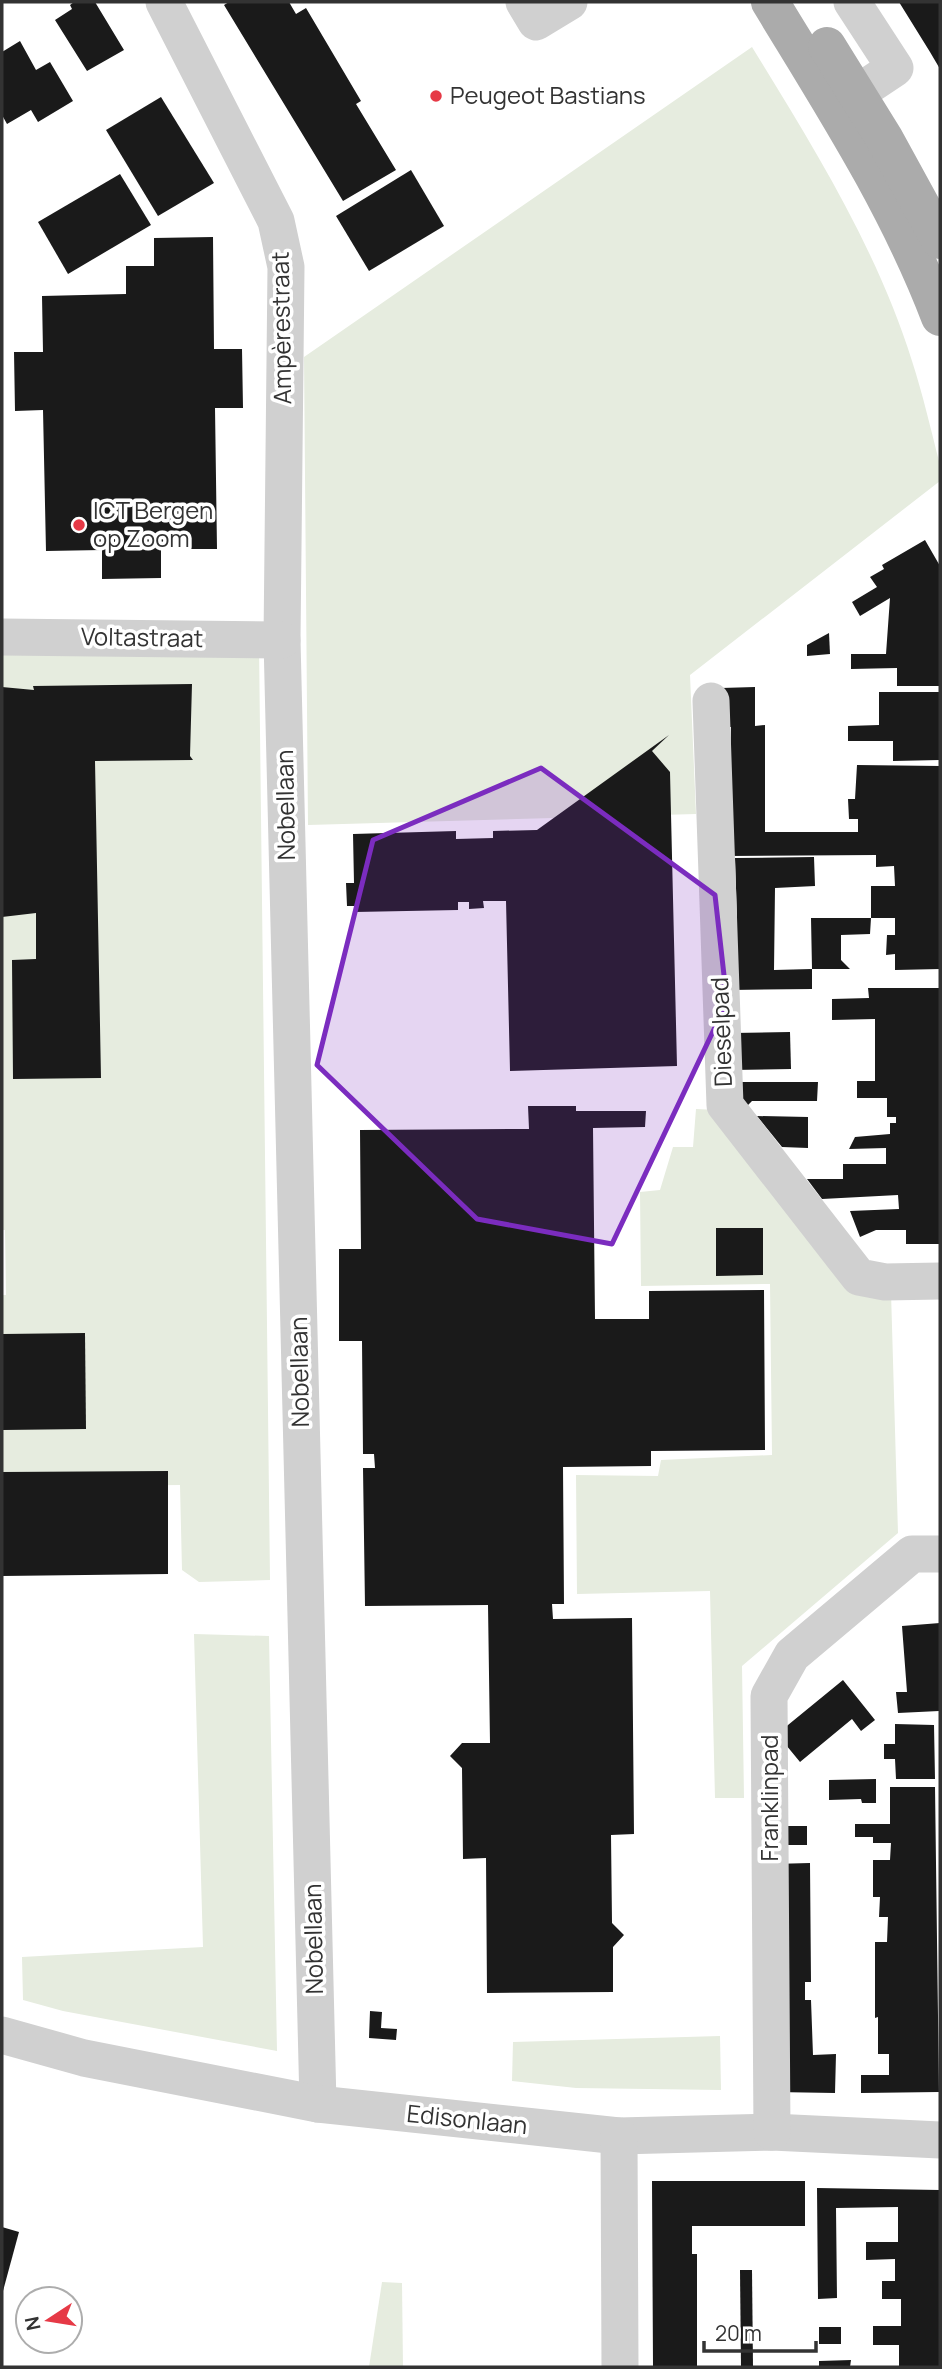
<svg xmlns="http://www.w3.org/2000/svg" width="942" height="2369" font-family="Manrope,sans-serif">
<rect width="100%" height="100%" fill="#fff"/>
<!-- green -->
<g fill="#e6ecdf">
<path d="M752,47C813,146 877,249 912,361C923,395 931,430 940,465V481L690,675L696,814L308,825L304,357Z"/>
<polygon points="259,645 270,1580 199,1582 182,1570 180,1485 2,1487 2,1295 6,1295 5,1230 2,1230 2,647"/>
<polygon points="696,1109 717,1110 891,1292 898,1533 742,1666 744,1798 715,1798 710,1591 577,1594 576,1475 658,1476 661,1460 772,1455 770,1284 641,1286 640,1192 660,1190 673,1147 693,1147"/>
<polygon points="194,1634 269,1636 277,2051 63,2011 23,2000 22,1957 203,1947"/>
<polygon points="720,2036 721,2090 576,2088 512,2081 513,2042"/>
<polygon points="382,2282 402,2283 403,2367 369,2367"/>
</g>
<!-- building -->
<g fill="#1a1a1a">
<polygon points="74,2 95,2 124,50 87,71 55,20 72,9 70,5"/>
<polygon points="229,2 289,2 296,14 306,8 361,101 356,104 396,170 343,201 224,5"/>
<polygon points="899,2 940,2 940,69 930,52"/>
<polygon points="20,41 36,70 50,62 73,101 38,122 31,110 7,124 2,115 2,52"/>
<polygon points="161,97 214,183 158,216 106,130"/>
<polygon points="411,170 444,226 369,271 336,216"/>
<polygon points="120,174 151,225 68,274 38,222"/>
<polygon points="213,237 214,349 242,349 243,408 215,408 217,549 161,549 161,578 102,579 102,550 46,551 43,410 15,411 14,352 43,352 42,296 126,294 126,266 154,266 154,238"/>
<polygon points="925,540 940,566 940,686 897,686 897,668 851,669 851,654 886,654 890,598 860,616 852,602 877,587 870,577 884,569 882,565"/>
<polygon points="829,633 830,654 807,656 807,645"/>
<polygon points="192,684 190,756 193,760 95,761 101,1078 13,1079 12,960 36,959 36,913 2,917 2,687 34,690 33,686"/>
<polygon points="755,687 755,726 765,725 765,832 858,832 858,819 849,819 848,799 855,799 857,765 940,766 940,969 895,970 895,954 886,955 887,935 895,935 895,918 871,918 871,886 895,886 894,866 876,867 876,855 728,856 731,727 725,727 721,688"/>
<polygon points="879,692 940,692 940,760 893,761 893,741 848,741 848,726 879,725"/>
<polygon points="669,735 652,751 670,772 677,1066 510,1071 506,901 483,901 484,908 469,909 469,902 458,902 458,910 355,912 355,906 347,906 346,883 354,883 353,834 456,831 456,839 493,838 493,831 537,830"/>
<polygon points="814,857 815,886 775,888 774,970 812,969 811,918 871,918 870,934 841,935 841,960 850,969 812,969 812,989 731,990 734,918 737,918 735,858"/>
<polygon points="868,988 940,988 940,1244 906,1244 906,1230 876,1230 860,1237 850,1211 899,1209 898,1195 822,1199 807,1179 843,1179 843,1164 886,1164 886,1148 849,1149 855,1137 890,1134 890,1123 896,1123 896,1117 887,1117 887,1098 857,1098 857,1081 875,1081 875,1019 832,1020 832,999 869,998"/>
<polygon points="790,1032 791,1069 733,1070 733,1033"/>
<polygon points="733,1082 818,1082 817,1101 752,1101 747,1106"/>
<polygon points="528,1106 576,1106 576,1111 646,1111 645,1127 593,1128 595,1319 649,1319 649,1291 764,1290 765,1450 651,1451 651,1466 563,1467 564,1604 552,1604 553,1619 632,1618 634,1834 611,1835 612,1923 624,1935 613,1947 613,1992 487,1993 486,1858 463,1859 462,1768 450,1756 462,1743 490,1743 488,1605 365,1606 363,1468 375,1468 374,1454 363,1454 362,1341 339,1341 339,1249 361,1249 360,1130 529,1129"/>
<polygon points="757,1116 808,1117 808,1148 782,1147"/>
<polygon points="716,1228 763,1228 763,1275 716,1276"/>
<polygon points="85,1333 86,1429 3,1430 3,1334"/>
<polygon points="168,1471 168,1574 2,1576 2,1472"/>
<polygon points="940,1623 939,1711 898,1713 896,1692 907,1692 902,1626"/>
<polygon points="843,1680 875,1720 861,1731 852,1719 800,1762 777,1734"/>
<polygon points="895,1724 934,1725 935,1779 896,1779 895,1759 884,1759 884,1744 895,1744"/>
<polygon points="876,1779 876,1803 862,1803 861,1799 829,1800 829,1780"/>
<polygon points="890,1787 935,1787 939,2092 861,2093 861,2075 889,2075 889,2054 878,2054 878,2017 875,2018 875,1942 887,1942 888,1917 879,1917 880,1897 873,1897 873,1860 890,1860 891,1843 873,1843 873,1837 855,1837 855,1824 890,1824"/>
<rect x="773" y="1826" width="34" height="19"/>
<polygon points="810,1863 811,1982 805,1982 805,2000 811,2000 813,2055 836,2054 835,2093 775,2092 773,1864"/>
<polygon points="370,2011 382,2012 381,2028 397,2029 396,2040 369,2038"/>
<polygon points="652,2181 805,2181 805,2226 692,2226 692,2254 697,2254 697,2367 653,2367"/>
<polygon points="817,2188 940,2190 940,2367 899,2367 899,2345 873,2345 873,2326 901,2326 901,2299 882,2299 882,2281 895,2281 895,2259 866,2260 866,2242 898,2242 898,2207 836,2208 837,2298 818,2299"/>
<polygon points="2,2227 19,2232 3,2291 2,2291"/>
<polygon points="740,2270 752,2270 753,2367 741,2367"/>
<rect x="819" y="2327" width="22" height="17"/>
<polygon points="851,2360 850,2367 819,2367 819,2361"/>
</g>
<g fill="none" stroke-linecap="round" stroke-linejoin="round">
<!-- minor -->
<g stroke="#d0d0d0" stroke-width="37">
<polyline points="164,2 276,221 286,267 282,640 318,2104"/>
<polyline points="524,2 536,22 569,2"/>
<polyline points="835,108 895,68 852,2"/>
<polyline points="2,637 282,640"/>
<polyline points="711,701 725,1105 859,1277 885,1282 940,1281"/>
<polyline points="2,2035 84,2058 318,2104 619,2136 772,2132 940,2140"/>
<polyline points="772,2132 769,1696 792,1655 912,1554 940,1554"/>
<polyline points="619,2136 620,2367"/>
</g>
<!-- major -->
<g stroke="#ababab" stroke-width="38">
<path d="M770,2C832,104 897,204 940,317"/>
<polyline points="827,46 884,138 940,240"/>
</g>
</g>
<!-- marked area -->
<path fill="#7b2cbf" fill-opacity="0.2" stroke="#7b2cbf" stroke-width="5" stroke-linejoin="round" d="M541,768L715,895L727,1002L612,1244L477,1219L317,1065L373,840Z"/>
<!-- markers -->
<g fill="#e63946" stroke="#fff" stroke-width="2.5">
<circle cx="436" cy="96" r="7"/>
<circle cx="79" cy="525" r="7"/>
</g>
<g text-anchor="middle" stroke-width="7" stroke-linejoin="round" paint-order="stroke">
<!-- poi labels -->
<g font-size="24" fill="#333" stroke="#fff" text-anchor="start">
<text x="450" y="104">Peugeot Bastians</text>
<text x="93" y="519">ICT Bergen<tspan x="93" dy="28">op Zoom</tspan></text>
</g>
<!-- street labels -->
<g font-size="24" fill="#333" stroke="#fff">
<text transform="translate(282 328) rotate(-91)" y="8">Ampèrestraat</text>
<text transform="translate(142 638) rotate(1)" y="8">Voltastraat</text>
<text transform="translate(286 805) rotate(-91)" y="8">Nobellaan</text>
<text transform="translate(722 1032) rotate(-92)" y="8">Dieselpad</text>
<text transform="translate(300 1372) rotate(-91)" y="8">Nobellaan</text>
<text transform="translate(770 1798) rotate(-90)" y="8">Franklinpad</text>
<text transform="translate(314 1939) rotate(-91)" y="8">Nobellaan</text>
<text transform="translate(467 2120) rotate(6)" y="8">Edisonlaan</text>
</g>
</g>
<!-- border -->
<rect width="942" height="2369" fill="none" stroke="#333333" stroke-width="7"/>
<!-- north arrow -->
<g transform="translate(49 2320) rotate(258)"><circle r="33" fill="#ffffff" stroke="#adadad" stroke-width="2"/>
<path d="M0-5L12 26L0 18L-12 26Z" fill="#e63946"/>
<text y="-10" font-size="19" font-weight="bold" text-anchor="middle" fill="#333333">N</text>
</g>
<!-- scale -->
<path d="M704 2341v10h112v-10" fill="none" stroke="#333333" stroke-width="3.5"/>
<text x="715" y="2341" font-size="21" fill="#333333" stroke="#ffffff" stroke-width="5" paint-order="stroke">20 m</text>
</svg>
